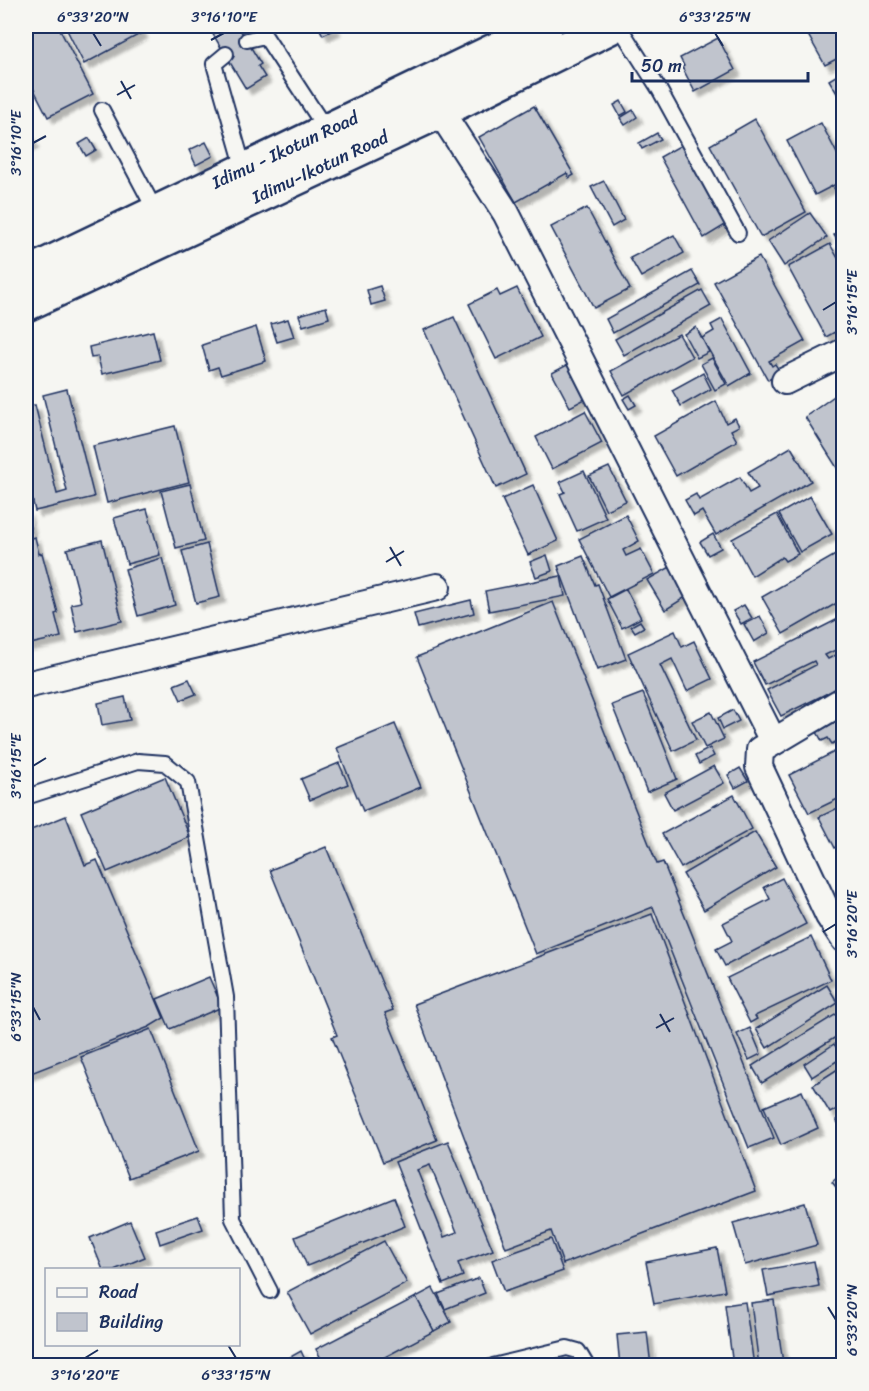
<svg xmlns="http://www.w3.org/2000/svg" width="869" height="1391" font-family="Sriracha,sans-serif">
<defs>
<filter id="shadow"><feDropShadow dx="5.5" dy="5.5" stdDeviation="1.5" flood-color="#0004"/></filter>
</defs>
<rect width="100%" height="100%" fill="#f6f6f2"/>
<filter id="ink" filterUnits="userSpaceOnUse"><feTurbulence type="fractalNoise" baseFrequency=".0167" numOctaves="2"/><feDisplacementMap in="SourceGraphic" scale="12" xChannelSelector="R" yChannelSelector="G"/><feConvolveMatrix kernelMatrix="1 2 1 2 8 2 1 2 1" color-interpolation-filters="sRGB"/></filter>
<g filter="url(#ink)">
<!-- building -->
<g fill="#c0c4cd" stroke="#1b2f5e" stroke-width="1.5" fill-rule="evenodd" filter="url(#shadow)">
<polygon points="26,26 58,26 93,94 48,117 26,74"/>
<polygon points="65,26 138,26 142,33 84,64"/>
<polygon points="220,26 238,26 261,64 258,66 265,77 246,89 211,31"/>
<polygon points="318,26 333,26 335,29 323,35"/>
<polygon points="803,26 844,26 844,55 825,65"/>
<polygon points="718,38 735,70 695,92 682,67 684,66 680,58"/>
<polygon points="844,71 844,105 829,80"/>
<polygon points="621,101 627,112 620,116 614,105"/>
<polygon points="534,106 574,175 569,178 567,173 516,202 479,137"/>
<polygon points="633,110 637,117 625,125 620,118"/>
<polygon points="755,119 806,212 761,237 710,145"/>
<polygon points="821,123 844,167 844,180 815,195 787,141"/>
<polygon points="26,132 27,132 33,143 26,146"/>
<polygon points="657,133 661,139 642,149 639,143"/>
<polygon points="89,138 96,150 86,156 79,144"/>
<polygon points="206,142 213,156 196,165 189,150"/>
<polygon points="683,144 727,224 704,238 660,157"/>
<polygon points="604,181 624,220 612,227 591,187"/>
<polygon points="844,183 844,192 838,195 834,188"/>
<polygon points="587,208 630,289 594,308 551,227"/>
<polygon points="810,213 827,237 784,266 768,241"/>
<polygon points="844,230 844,253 834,235"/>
<polygon points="674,235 684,253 641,277 630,258"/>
<polygon points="830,244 844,269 844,327 826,337 788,267"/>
<polygon points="759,257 805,341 769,361 772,366 775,364 781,373 768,380 714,282"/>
<polygon points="692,271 700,285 613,333 606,319"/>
<polygon points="380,286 385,301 371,305 367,290"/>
<polygon points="517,288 541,337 496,359 469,304 497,290 500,296"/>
<polygon points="702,290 711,306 624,355 615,339"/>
<polygon points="326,307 329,318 303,326 299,315"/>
<polygon points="454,317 526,474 496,488 424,330"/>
<polygon points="288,319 294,337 277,342 271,324"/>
<polygon points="722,319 751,373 729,386 702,338 714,331 711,325"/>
<polygon points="256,327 266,361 221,375 218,367 209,370 202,345"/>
<polygon points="696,327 709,352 697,358 684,334"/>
<polygon points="153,331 160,360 102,374 98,357 91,358 89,347"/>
<polygon points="679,334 692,357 624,395 611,371"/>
<polygon points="712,358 726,384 715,390 701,364"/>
<polygon points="569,364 587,398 570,407 552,373"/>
<polygon points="703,373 711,389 681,406 672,390"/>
<polygon points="67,389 94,497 35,511 26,472 26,407 35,405 57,494 67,491 43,395"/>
<polygon points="837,394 844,405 844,479 805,417"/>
<polygon points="630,395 636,405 629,409 623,399"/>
<polygon points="716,401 726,423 735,418 739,426 731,430 737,441 676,476 654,436"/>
<polygon points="585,411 602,443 552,469 536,437"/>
<polygon points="175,426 189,482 107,503 93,446"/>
<polygon points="791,447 811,481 716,535 702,511 694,516 685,500 696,494 699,500 740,477 749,493 758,488 748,472"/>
<polygon points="609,467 626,501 606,510 589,476"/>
<polygon points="584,471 606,518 577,531 560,494 565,492 560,482"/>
<polygon points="190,484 204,541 176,548 161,491"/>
<polygon points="533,485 558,541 528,555 502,499"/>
<polygon points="810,496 832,534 800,552 779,514"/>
<polygon points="147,509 160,555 127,564 114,518"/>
<polygon points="26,510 31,532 26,533"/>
<polygon points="777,514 798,554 785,561 782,557 752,576 732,539"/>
<polygon points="626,515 639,541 623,550 626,556 641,549 654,574 609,597 579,539"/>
<polygon points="713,534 721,548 708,555 700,542"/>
<polygon points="35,537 39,554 42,553 58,613 55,614 61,637 26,645 26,539"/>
<polygon points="102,540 122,621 77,632 71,604 81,602 67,549"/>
<polygon points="207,544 220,597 196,603 182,551"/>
<polygon points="844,550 844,599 783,634 762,597"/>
<polygon points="547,555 552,571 536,577 530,562"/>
<polygon points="583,556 595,585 598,584 626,659 597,670 558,566"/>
<polygon points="162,558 175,605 138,616 125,569"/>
<polygon points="672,566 689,595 665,610 647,580"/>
<polygon points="561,576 565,596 489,611 485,591"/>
<polygon points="626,589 641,618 622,628 607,599"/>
<polygon points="471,600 474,613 418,628 414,614"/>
<polygon points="553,602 657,864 663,862 774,1138 749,1148 653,907 536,954 417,657"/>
<polygon points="744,605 752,618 741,624 733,611"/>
<polygon points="760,616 769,633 754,642 744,624"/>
<polygon points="844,616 844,646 825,655 828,659 844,651 844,685 781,716 767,690 816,665 814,661 765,685 753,662"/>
<polygon points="640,621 644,627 635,632 631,626"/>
<polygon points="675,631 682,647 694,641 712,679 687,691 672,659 660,665 696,740 673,751 628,653"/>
<polygon points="189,679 196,694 181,700 174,685"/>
<polygon points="643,693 677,779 647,792 612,705"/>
<polygon points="125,697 130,720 102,725 98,703"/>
<polygon points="733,710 739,721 723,729 718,718"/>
<polygon points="711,712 724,739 705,748 692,721"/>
<polygon points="844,717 844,737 832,744 828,738 822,741 817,732"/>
<polygon points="395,724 421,787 363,811 337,748"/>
<polygon points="844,747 844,796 809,813 789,775"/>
<polygon points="710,748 714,756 699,764 695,756"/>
<polygon points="339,763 348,784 310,800 301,779"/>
<polygon points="714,766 724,783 673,810 664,793"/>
<polygon points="740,768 748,781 735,788 728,775"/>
<polygon points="165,777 190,837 107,872 81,812"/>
<polygon points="734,795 752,829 681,868 662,834"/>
<polygon points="844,805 844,843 835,848 819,817"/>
<polygon points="66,816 85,865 97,860 164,1018 149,1027 26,1075 26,832"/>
<polygon points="755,832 776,867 704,910 683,874"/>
<polygon points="326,847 393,1010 385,1013 437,1140 383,1162 332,1037 337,1035 270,870"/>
<polygon points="782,878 806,924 725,966 716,949 732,941 723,923 770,899 764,887"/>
<polygon points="652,914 756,1191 563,1264 551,1231 506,1248 414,1004"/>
<polygon points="811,937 831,980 755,1016 757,1019 750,1023 727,978"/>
<polygon points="209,977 222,1007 170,1029 157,999"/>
<polygon points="827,985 838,1003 767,1048 756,1029"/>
<polygon points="843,1010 844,1032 762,1083 752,1066"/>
<polygon points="750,1028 761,1054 749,1060 737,1034"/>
<polygon points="151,1029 199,1151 129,1178 81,1057"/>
<polygon points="834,1044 843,1057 812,1077 804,1064"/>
<polygon points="844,1065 844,1105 830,1113 813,1085"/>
<polygon points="802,1091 818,1128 781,1145 764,1107"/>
<polygon points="844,1116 844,1132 836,1120"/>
<path d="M448,1141L493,1250L458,1263L463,1276L443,1284L395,1162ZM430,1165L457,1232L444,1237L417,1170Z"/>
<polygon points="844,1172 844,1197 832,1182"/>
<polygon points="394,1197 405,1226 307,1266 295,1237"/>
<polygon points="805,1203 817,1245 745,1265 733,1223"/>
<polygon points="198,1216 203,1229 160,1244 156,1230"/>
<polygon points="130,1221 145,1257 114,1270 103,1270 90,1238"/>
<polygon points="551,1239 563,1271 504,1292 492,1260"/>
<polygon points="384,1241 407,1283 310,1334 287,1292"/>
<polygon points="717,1248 725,1291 654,1304 646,1262"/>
<polygon points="814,1261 819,1286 768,1296 763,1270"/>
<polygon points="479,1278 485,1293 445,1309 438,1294"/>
<polygon points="433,1288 451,1322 434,1331 416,1297"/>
<polygon points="416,1297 434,1331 368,1366 325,1366 316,1349"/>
<polygon points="774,1300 783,1363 759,1366 751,1303"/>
<polygon points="745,1302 754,1366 733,1366 725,1305"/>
<polygon points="647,1332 651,1366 620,1366 617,1335"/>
<polygon points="301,1351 308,1366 288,1366 285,1360"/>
<polygon points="453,1359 453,1366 422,1366 422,1363"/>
</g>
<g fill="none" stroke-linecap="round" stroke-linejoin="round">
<!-- lane casing -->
<g stroke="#1b2f5e" stroke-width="18">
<g id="lane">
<polyline points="619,26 659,89 738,233"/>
<polyline points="247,40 265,36 327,131"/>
<polyline points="226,54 214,64 244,169"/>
<polyline points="102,110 156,212"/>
<polyline points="26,797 138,761 165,763 188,782 226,997 233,1219 270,1291"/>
<polyline points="493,1366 567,1348 578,1351 587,1366"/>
</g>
</g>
<!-- street casing -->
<g stroke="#1b2f5e" stroke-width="30">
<g id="street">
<polyline points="440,111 506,213 773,741"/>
<polyline points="785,381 844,352"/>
<polyline points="26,685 437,587"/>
<polyline points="844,700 760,750 759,767 829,916 844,939"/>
</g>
</g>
<!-- primary casing -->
<g stroke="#1b2f5e" stroke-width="38">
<g id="primary">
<polyline points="26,275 546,26"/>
<polyline points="26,304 440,111 612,26"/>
</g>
</g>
<!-- lane -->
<use href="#lane" stroke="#f6f6f2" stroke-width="14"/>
<!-- street -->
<use href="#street" stroke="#f6f6f2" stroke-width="26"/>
<!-- primary -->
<use href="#primary" stroke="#f6f6f2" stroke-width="33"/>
</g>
</g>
<!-- ticks -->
<path fill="none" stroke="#1b2f5e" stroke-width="2" d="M93,33L101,46M715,33L723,46M211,40L224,33M121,81L131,99M117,95L135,85M33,143L46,136M823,310L836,302M390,547L401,566M386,562L404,551M33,766L46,758M823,932L836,924M33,1007L40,1020M660,1014L670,1032M656,1028L674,1018M828,1307L836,1320M228,1345L236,1358M85,1358L98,1350"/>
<g text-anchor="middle" stroke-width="5" stroke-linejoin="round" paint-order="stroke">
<!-- street labels -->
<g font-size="18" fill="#1b2f5e" stroke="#f6f6f2">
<text transform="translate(285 150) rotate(-25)" y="6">Idimu - Ikotun Road</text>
<text transform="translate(320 167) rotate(-25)" y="6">Idimu-Ikotun Road</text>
</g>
</g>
<!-- margin -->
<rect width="869" height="1391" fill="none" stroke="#f6f6f2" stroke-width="66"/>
<!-- legend -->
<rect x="45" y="1268" width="195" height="78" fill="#f6f6f2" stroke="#9ea6b7" stroke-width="1.5"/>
<rect x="57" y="1288" width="30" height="9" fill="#f6f6f2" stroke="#9ea6b7" stroke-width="1.5"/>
<text x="99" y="1298" font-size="18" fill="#1b2f5e">Road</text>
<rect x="57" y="1313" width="30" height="18" fill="#c0c4cd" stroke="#9ea6b7" stroke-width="1.5"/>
<text x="99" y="1328" font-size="18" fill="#1b2f5e">Building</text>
<!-- scale -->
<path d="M632 72v9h176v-9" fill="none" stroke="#1b2f5e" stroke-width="3"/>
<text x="641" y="72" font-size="18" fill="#1b2f5e" stroke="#f6f6f2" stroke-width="4.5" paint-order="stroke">50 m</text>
<rect x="33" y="33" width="803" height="1325" fill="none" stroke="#1b2f5e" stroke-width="2"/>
<g font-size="15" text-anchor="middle" fill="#1b2f5e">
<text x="93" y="22">6°33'20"N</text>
<text x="224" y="22">3°16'10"E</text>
<text x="715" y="22">6°33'25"N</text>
<text transform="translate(16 143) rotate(-90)" y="5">3°16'10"E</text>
<text transform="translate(852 302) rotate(-90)" y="5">3°16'15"E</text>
<text transform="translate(16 766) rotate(-90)" y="5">3°16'15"E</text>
<text transform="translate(852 924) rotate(-90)" y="5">3°16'20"E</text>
<text transform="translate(16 1007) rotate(-90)" y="5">6°33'15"N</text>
<text transform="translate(852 1320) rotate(-90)" y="5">6°33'20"N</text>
<text x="85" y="1380">3°16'20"E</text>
<text x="236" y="1380">6°33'15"N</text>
</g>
</svg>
